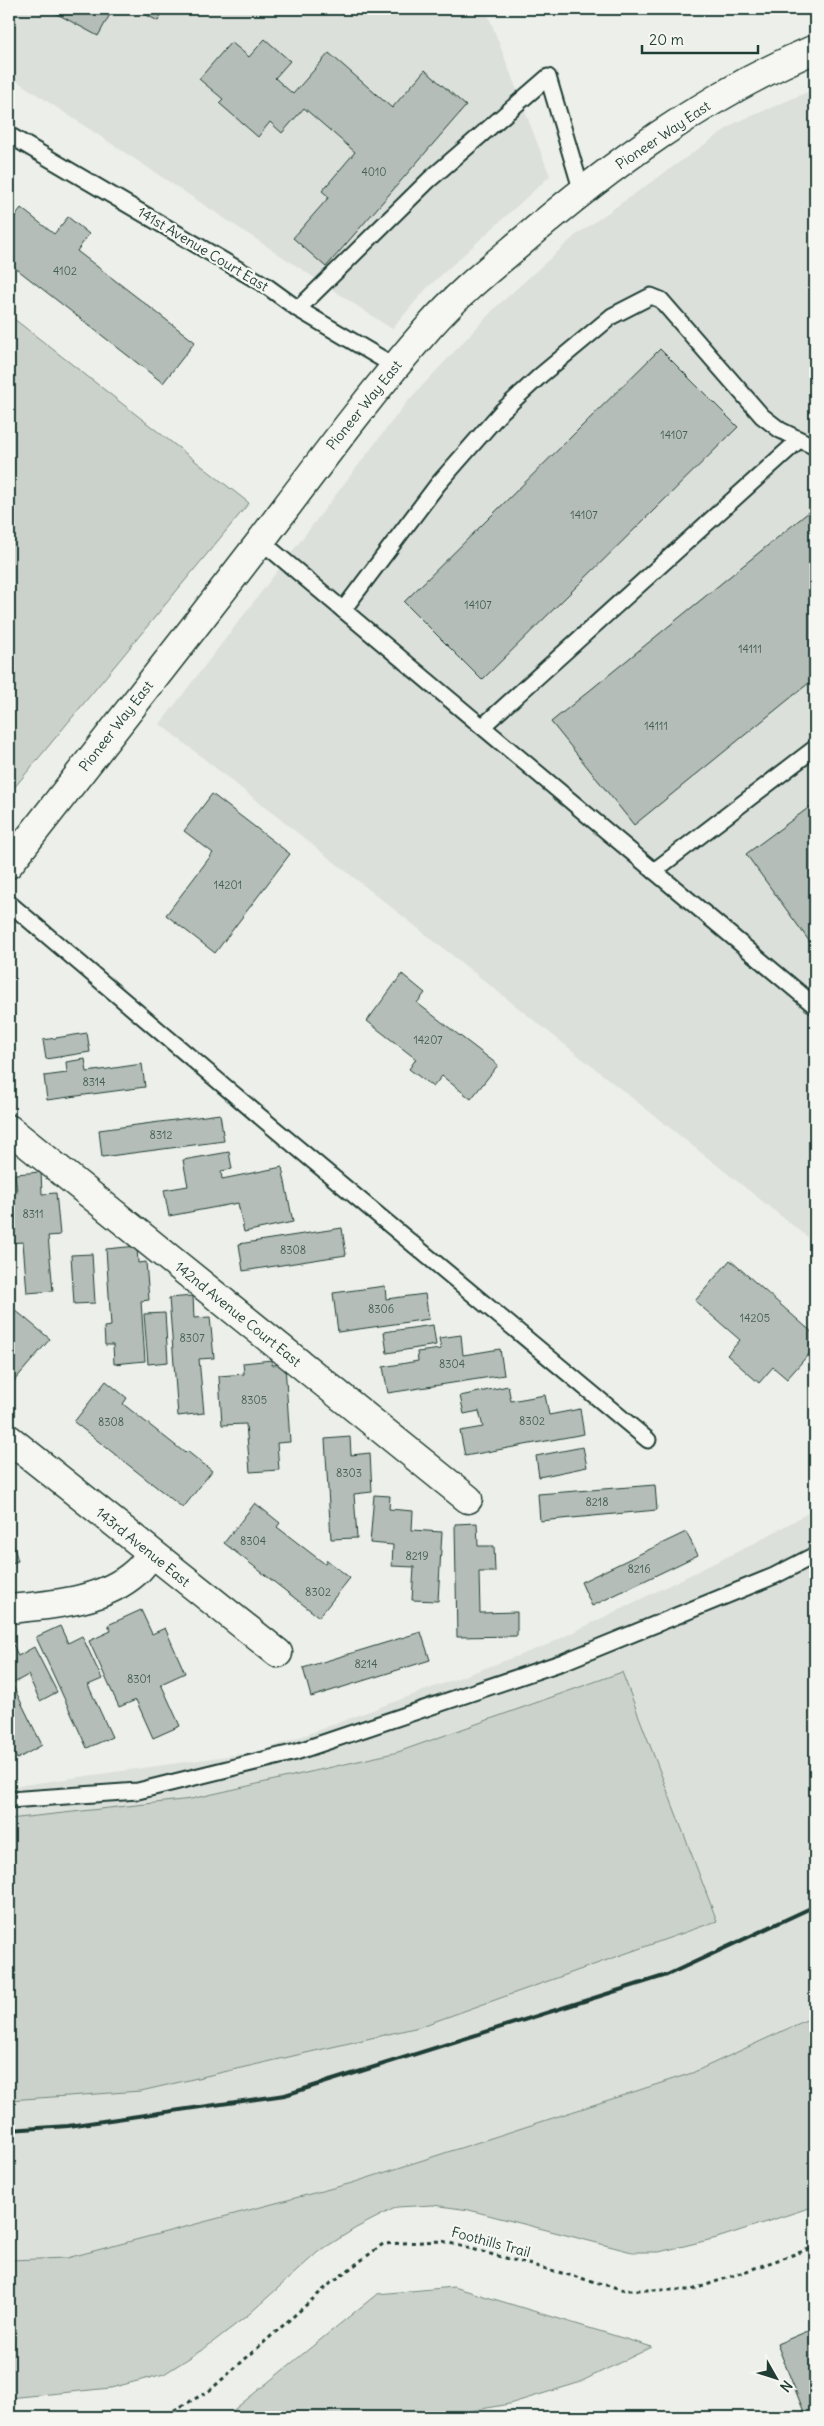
<svg xmlns="http://www.w3.org/2000/svg" width="824" height="2426" font-family="Delius,sans-serif">
<rect width="100%" height="100%" fill="#edefea"/>
<filter id="ink" filterUnits="userSpaceOnUse"><feTurbulence type="fractalNoise" baseFrequency=".02" numOctaves="2"/><feDisplacementMap in="SourceGraphic" scale="10" xChannelSelector="R" yChannelSelector="G"/><feConvolveMatrix kernelMatrix="1 2 1 2 8 2 1 2 1" color-interpolation-filters="sRGB"/></filter>
<g filter="url(#ink)">
<!-- built -->
<g fill="#dce0db">
<polygon points="9,9 476,9 489,17 550,176 426,289 392,329 9,76"/>
<polygon points="815,89 815,1243 160,724 406,403 495,308 576,235 735,123"/>
<polygon points="815,1509 815,2016 692,2073 351,2183 67,2258 9,2260 9,1787 262,1751 547,1645 753,1544"/>
</g>
<!-- green -->
<g fill="#cbd2cc" stroke="#758880">
<polygon points="9,315 249,503 9,794"/>
<polygon points="622,1672 717,1921 419,2027 141,2091 9,2100 9,1819 191,1799 398,1752"/>
<polygon points="815,2016 815,2206 717,2238 659,2252 632,2252 469,2210 433,2205 397,2207 356,2228 318,2252 248,2315 205,2348 164,2374 111,2388 9,2398 9,2260 67,2258 352,2183 692,2073"/>
<polygon points="454,2287 652,2347 578,2383 509,2404 438,2417 225,2417 377,2294"/>
</g>
<!-- building -->
<g fill="#b4bdb8" stroke="#1f3d34">
<polygon points="48,9 113,9 98,36"/>
<polygon points="135,9 164,9 158,21"/>
<polygon points="265,39 290,61 275,78 293,94 329,53 392,108 425,70 466,106 326,267 293,238 329,197 322,191 355,152 304,108 282,133 270,122 258,137 219,103 223,99 199,79 231,42 249,57"/>
<polygon points="21,208 54,234 68,217 89,234 77,251 195,342 163,383 9,263 9,224"/>
<polygon points="660,349 738,427 482,680 404,602"/>
<polygon points="815,507 815,678 634,825 551,722"/>
<polygon points="212,794 290,854 215,953 166,915 213,853 184,831"/>
<polygon points="815,803 815,949 746,854"/>
<polygon points="402,974 425,993 417,1003 498,1065 471,1099 442,1076 433,1087 409,1069 416,1059 367,1021"/>
<polygon points="87,1033 90,1052 46,1059 43,1040"/>
<polygon points="85,1059 87,1072 142,1064 145,1087 47,1100 44,1076 67,1073 66,1062"/>
<polygon points="220,1114 224,1141 102,1157 99,1130"/>
<polygon points="229,1152 232,1169 221,1171 222,1179 282,1167 293,1222 244,1232 238,1203 169,1216 164,1190 188,1186 183,1160"/>
<polygon points="41,1172 42,1194 56,1193 60,1235 48,1236 53,1291 27,1293 23,1242 9,1243 9,1192 17,1192 15,1174"/>
<polygon points="342,1228 346,1255 243,1271 239,1244"/>
<polygon points="137,1246 138,1263 146,1262 149,1300 141,1301 145,1361 114,1364 113,1345 105,1345 104,1327 111,1326 106,1249"/>
<polygon points="92,1254 95,1303 74,1304 71,1255"/>
<polygon points="730,1260 815,1335 815,1347 787,1379 773,1367 759,1383 727,1355 740,1340 695,1301"/>
<polygon points="385,1286 386,1299 425,1294 429,1319 338,1332 333,1293"/>
<polygon points="193,1296 194,1318 210,1317 214,1358 199,1359 204,1413 178,1416 169,1298"/>
<polygon points="14,1309 50,1339 14,1381 9,1376 9,1315"/>
<polygon points="165,1313 168,1362 148,1364 144,1314"/>
<polygon points="433,1325 436,1345 387,1353 384,1332"/>
<polygon points="461,1335 463,1355 500,1349 504,1375 388,1393 383,1367 418,1361 417,1352 441,1349 439,1338"/>
<polygon points="272,1360 272,1365 285,1364 290,1442 277,1443 279,1470 250,1472 246,1424 222,1425 219,1376 244,1374 243,1363"/>
<polygon points="106,1381 127,1398 123,1404 185,1453 187,1451 212,1471 183,1508 74,1422"/>
<polygon points="508,1386 511,1401 545,1395 549,1415 580,1409 584,1434 465,1456 460,1431 483,1427 479,1411 464,1414 460,1396"/>
<polygon points="350,1437 351,1455 370,1453 372,1492 354,1494 357,1538 331,1539 325,1439"/>
<polygon points="583,1447 587,1467 539,1477 536,1456"/>
<polygon points="655,1485 657,1510 540,1521 538,1494"/>
<polygon points="374,1495 390,1496 389,1509 413,1511 412,1530 442,1532 438,1601 412,1600 414,1567 392,1566 393,1545 370,1543"/>
<polygon points="255,1503 280,1523 277,1527 325,1564 327,1560 350,1578 319,1617 224,1543"/>
<polygon points="477,1523 478,1546 494,1546 495,1572 479,1572 480,1613 517,1612 517,1636 457,1637 455,1524"/>
<polygon points="9,1531 18,1561 9,1564"/>
<polygon points="686,1532 698,1555 592,1606 581,1582"/>
<polygon points="141,1610 152,1634 165,1628 185,1673 161,1684 180,1726 153,1738 136,1700 119,1707 89,1641 111,1631 108,1625"/>
<polygon points="60,1626 68,1643 82,1636 102,1679 88,1685 112,1737 87,1748 36,1637"/>
<polygon points="421,1632 430,1660 311,1697 303,1668"/>
<polygon points="13,1644 18,1656 34,1647 57,1692 40,1701 28,1675 12,1684 42,1745 17,1759 9,1743 9,1646"/>
<polygon points="815,2328 815,2417 806,2417 777,2344"/>
</g>
<g fill="none" stroke-linecap="round" stroke-linejoin="round">
<!-- service casing -->
<g stroke="#1f3d34" stroke-width="19">
<g id="service">
<polyline points="9,135 265,285 298,309 396,367"/>
<polyline points="298,309 429,180 548,77 582,192"/>
<polyline points="261,541 815,1006"/>
<polyline points="343,610 438,484 502,411 541,375 612,316 651,296 661,300 762,416 780,430 815,447"/>
<polyline points="483,726 799,440"/>
<polyline points="654,871 815,748"/>
<polyline points="9,903 270,1125 648,1440"/>
<polyline points="9,1800 138,1791 296,1752 563,1662 774,1576 815,1555"/>
</g>
</g>
<!-- minor casing -->
<g stroke="#1f3d34" stroke-width="31">
<g id="minor">
<polyline points="9,1129 468,1499"/>
<polyline points="9,1439 278,1653"/>
<path d="M9,1609C51,1605 103,1602 136,1572C142,1567 146,1560 151,1554"/>
</g>
</g>
<!-- tertiary casing -->
<g stroke="#1f3d34" stroke-width="31">
<path id="tertiary" d="M9,864C92,757 177,650 260,542C315,469 369,395 429,327C456,296 488,270 519,244C608,167 706,95 815,49"/>
</g>
<!-- path -->
<polyline stroke="#1f3d34" stroke-width="3" stroke-dasharray="4 4" stroke-linecap="butt" points="151,2417 169,2413 209,2391 331,2283 383,2244 442,2241 625,2290 692,2290 815,2247"/>
<!-- service -->
<use href="#service" stroke="#f6f6f2" stroke-width="15"/>
<!-- minor -->
<use href="#minor" stroke="#f6f6f2" stroke-width="28"/>
<!-- tertiary -->
<use href="#tertiary" stroke="#f6f6f2" stroke-width="28"/>
<!-- rail -->
<polyline stroke="#1f3d34" stroke-width="4" points="9,2130 68,2126 285,2095 667,1975 815,1906"/>
</g>
</g>
<g text-anchor="middle" stroke-width="4.5" stroke-linejoin="round" paint-order="stroke">
<!-- number labels -->
<g font-size="11" fill="#445d55">
<text x="374" y="176">4010</text>
<text x="65" y="275">4102</text>
<text x="674" y="439">14107</text>
<text x="584" y="519">14107</text>
<text x="478" y="609">14107</text>
<text x="750" y="653">14111</text>
<text x="656" y="730">14111</text>
<text x="228" y="889">14201</text>
<text x="428" y="1044">14207</text>
<text x="94" y="1086">8314</text>
<text x="161" y="1139">8312</text>
<text x="33" y="1218">8311</text>
<text x="293" y="1254">8308</text>
<text x="381" y="1313">8306</text>
<text x="755" y="1322">14205</text>
<text x="192" y="1342">8307</text>
<text x="452" y="1368">8304</text>
<text x="254" y="1404">8305</text>
<text x="532" y="1425">8302</text>
<text x="111" y="1426">8308</text>
<text x="349" y="1477">8303</text>
<text x="597" y="1506">8218</text>
<text x="253" y="1545">8304</text>
<text x="417" y="1560">8219</text>
<text x="639" y="1573">8216</text>
<text x="318" y="1596">8302</text>
<text x="366" y="1668">8214</text>
<text x="139" y="1683">8301</text>
</g>
<!-- street labels -->
<g font-size="14" fill="#1f3d34" stroke="#f6f6f2">
<text transform="translate(663 135) rotate(-34)" y="5">Pioneer Way East</text>
<text transform="translate(203 249) rotate(31)" y="5">141st Avenue Court East</text>
<text transform="translate(364 405) rotate(-51)" y="5">Pioneer Way East</text>
<text transform="translate(116 726) rotate(-52)" y="5">Pioneer Way East</text>
<text transform="translate(238 1314) rotate(39)" y="5">142nd Avenue Court East</text>
<text transform="translate(143 1547) rotate(39)" y="5">143rd Avenue East</text>
<text transform="translate(491 2242) rotate(15)" y="5">Foothills Trail</text>
</g>
</g>
<!-- margin -->
<rect width="824" height="2426" fill="none" stroke="#f6f6f2" stroke-width="30"/>
<rect x="15" y="15" width="794" height="2396" fill="none" stroke="#1f3d34" stroke-width="2" filter="url(#ink)"/>
<!-- north arrow -->
<g transform="translate(776 2378) rotate(129)" stroke="#f6f6f2" stroke-width="4" paint-order="stroke">
<path d="M0-4L9 19L0 12L-9 19Z" fill="#1f3d34"/>
<text y="-8" font-size="14" font-weight="bold" text-anchor="middle" fill="#1f3d34">N</text>
</g>
<!-- scale -->
<path d="M642 45v8h116v-8" fill="none" stroke="#1f3d34" stroke-width="2.5"/>
<text x="649" y="45" font-size="15" fill="#1f3d34" stroke="#f6f6f2" stroke-width="4" paint-order="stroke">20 m</text>
</svg>
